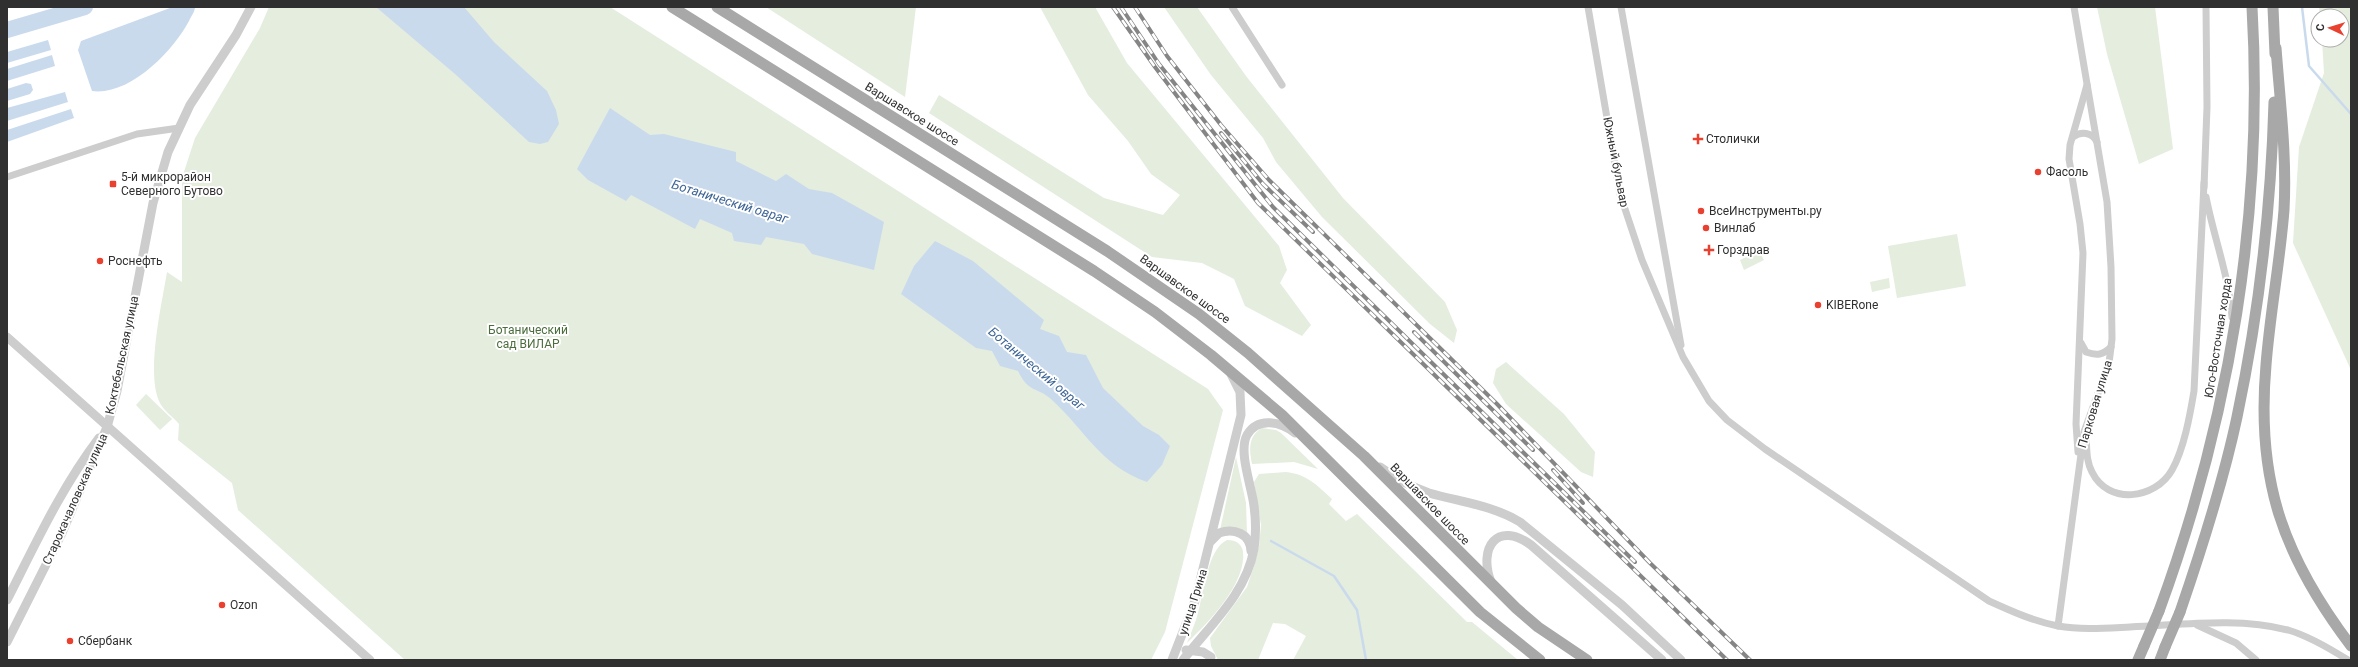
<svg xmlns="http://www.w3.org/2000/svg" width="2358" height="667" font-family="Roboto,sans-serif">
<rect width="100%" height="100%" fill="#fff"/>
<!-- green -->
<g fill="#e4edde">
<path d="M269,7H610L1208,389L1223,410L1165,632L1151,660H405L238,510L232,483L178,440L179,424C173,417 162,409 159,401C146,372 162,303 167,272L182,282V178L195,138L260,28Z"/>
<polygon points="766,7 916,7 905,97"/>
<polygon points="1040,7 1095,7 1127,63 1279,246 1287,270 1280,283 1311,325 1302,336 1245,306 1234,279 1202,263 1152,257 929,113 939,95 1104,198 1163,215 1180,195 1151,174 1128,141 1088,95"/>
<polygon points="1164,7 1197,7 1246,76 1343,198 1445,302 1457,330 1454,343 1430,324 1322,217 1276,162 1263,138 1211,75"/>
<polygon points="2097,7 2155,7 2173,149 2139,164 2107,54"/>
<polygon points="2319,7 2351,7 2351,370 2293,243 2299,147 2324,73 2322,40 2342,40 2342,16 2320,16"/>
<polygon points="1957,234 1966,286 1897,298 1888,246"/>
<polygon points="1759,251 1764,260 1744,270 1740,260"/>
<polygon points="1889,278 1890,288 1872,292 1870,282"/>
<polygon points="1506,362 1564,414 1595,452 1593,477 1581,472 1506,404 1493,383 1496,369"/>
<polygon points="146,394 172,419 160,430 136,405"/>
<path d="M1262,428L1276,430L1281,433L1318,469L1294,462L1252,464C1249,450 1248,436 1262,428Z"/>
<polygon points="1236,457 1246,503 1247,535 1220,530"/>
<path d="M1286,472C1306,474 1317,485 1332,499L1329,504L1346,521L1357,514L1467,622H1472L1518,660H1293L1306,636L1285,624L1273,623L1258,660H1218L1211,646L1210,638L1247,587L1254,566L1259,547L1261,525L1254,482L1259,474Z"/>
<path d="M1227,540C1235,540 1241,543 1243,551C1247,583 1208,623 1187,643C1190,635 1194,626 1197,617C1203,597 1207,549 1227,540Z"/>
</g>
<!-- water -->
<g fill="#cadaed">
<path d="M195,7C195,12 191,16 189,21C173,51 130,96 92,91L78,50L81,41L170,8Z"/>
<polygon points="376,7 464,7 494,42 547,91 556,110 559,124 548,142 540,144 529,142 455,74"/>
<polygon points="48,40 51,50 7,63 7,52"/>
<polygon points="52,55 55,66 7,81 7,69"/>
<polygon points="26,83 31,84 33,90 30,94 7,101 7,89"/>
<polygon points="65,92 68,102 7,121 7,108"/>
<polygon points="610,108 650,135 664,134 736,152 736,161 776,181 786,174 809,189 832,193 884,222 874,270 812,254 804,244 766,237 761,245 734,241 732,233 700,219 695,229 631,195 626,201 588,180 577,169"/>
<polygon points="71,109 74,118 7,142 7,130"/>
<path d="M935,241L973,261L1044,320L1040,329L1059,336L1067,352L1086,355L1103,388L1143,426L1159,435L1170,446L1162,465L1147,482C1101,466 1085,430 1052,400C1037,386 1029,394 1018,371L1000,366L992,351L976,348L901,294L914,266Z"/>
</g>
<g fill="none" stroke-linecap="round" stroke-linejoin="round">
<!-- stream -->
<g stroke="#cadaed" stroke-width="2.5">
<polyline points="2302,7 2309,66 2351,114"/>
<polyline points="1271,541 1334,576 1357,610 1366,660"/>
</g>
<!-- river -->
<polyline stroke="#cadaed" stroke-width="16" points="7,30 85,7"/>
<!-- minor -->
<g stroke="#cdcdcd" stroke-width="7">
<polyline points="1232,7 1282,85"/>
<path d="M1588,7L1620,194L1642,260L1683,357L1709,401L1727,420L1765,449L1989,601C2011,611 2033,621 2058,626C2081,630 2107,628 2130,627C2182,625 2237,617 2288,630C2309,636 2329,648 2348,660"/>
<polyline points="1621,7 1681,345"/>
<path d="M2073,137C2081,131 2092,132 2097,142"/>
<polyline points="7,177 137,134 179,128"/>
<polyline points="2204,187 2207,107 2206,7"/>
<path d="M2206,197C2214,238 2229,276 2232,317"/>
<path d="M2081,343L2086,352C2097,356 2103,355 2111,347"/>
<path d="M2086,436C2087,449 2086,461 2092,472C2108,505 2155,500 2172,470C2184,449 2190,415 2194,391L2204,183"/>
<polyline points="2078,452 2076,424 2083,253 2080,224 2069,159 2070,145 2087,85"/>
<polyline points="2197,625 2236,643 2256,660"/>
<polyline points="2058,626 2084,432 2109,363 2112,339 2111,267 2107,202 2074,7"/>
</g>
<!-- tertiary -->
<g stroke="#cdcdcd" stroke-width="9">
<polyline points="7,337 370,660"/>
<path d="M1380,467C1395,478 1412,487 1429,493C1461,502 1492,505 1520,522L1622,605L1681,660"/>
<path d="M1211,541L1219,533C1234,528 1250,533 1251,551"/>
<path d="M1491,582C1478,548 1497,520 1531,545L1662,660"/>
<path d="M7,600C35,545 61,488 99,438"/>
<polyline points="7,642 62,533 107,427 117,391 153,203 168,152 190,105 236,35 251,7"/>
<polyline points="1186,650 1203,652 1211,657"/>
<polyline points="1172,660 1195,601 1241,415 1240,392 1231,374"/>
<path d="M1183,660C1210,625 1246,594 1254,549C1256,535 1256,520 1254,506C1252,487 1238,452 1247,435C1258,416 1281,422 1295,433"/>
</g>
<!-- primary -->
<g stroke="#a8a8a8" stroke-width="11">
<polyline points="672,7 1094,271 1155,312 1211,355 1282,415 1480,612 1540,660"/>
<polyline points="717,7 1107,251 1199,314 1248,353 1364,456 1516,608 1538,627 1587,660"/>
<polyline points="2273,7 2275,54"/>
<path d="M2276,48C2280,102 2287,156 2284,210C2280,262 2270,313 2266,365C2256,479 2282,555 2351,646"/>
<path d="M2159,611C2230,418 2264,213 2252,7"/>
<path d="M2180,612C2202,548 2223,483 2237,417C2259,313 2271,208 2274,102"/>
<polyline points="2138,660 2144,646"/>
<polyline points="2160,660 2165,647"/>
</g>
<!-- rail casing -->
<g stroke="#858585" stroke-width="4">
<g id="rail">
<polyline points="1113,7 1155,67 1258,203 1727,660"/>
<polyline points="1121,7 1159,64 1273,207 1635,562"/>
<polyline points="1135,7 1167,56 1221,125 1269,180 1497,404 1650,563 1750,660"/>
<polyline points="1221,133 1263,184 1313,232"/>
<polyline points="1414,332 1533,450"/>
<polyline points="1553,470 1583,503"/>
</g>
</g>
<!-- rail -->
<use href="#rail" stroke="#fff" stroke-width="2.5" stroke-dasharray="8" stroke-linecap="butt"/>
<!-- primary-bridge -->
<g stroke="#a8a8a8" stroke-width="11">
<polyline points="2144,646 2159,611"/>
<polyline points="2165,647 2180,612"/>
</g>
</g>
<!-- markers -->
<g fill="#e94130" stroke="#fff" stroke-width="1.5">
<path d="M1696 133h4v4h4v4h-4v4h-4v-4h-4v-4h4z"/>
<circle cx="2038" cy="172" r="4"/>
<rect x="109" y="180" width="8" height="8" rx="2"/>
<circle cx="1701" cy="211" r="4"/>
<circle cx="1706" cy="228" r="4"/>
<path d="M1707 244h4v4h4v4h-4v4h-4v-4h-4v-4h4z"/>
<circle cx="100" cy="261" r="4"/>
<circle cx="1818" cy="305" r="4"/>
<circle cx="222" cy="605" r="4"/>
<circle cx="70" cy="641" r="4"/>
</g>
<g text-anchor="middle" stroke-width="4" stroke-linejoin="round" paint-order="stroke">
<!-- street labels -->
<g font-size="12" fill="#303030" stroke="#fff">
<text transform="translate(912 114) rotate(32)" y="4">Варшавское шоссе</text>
<text transform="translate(1616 162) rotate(79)" y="4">Южный бульвар</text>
<text transform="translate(1185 289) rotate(36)" y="4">Варшавское шоссе</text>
<text transform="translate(2218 338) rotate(-81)" y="4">Юго-Восточная хорда</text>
<text transform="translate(122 355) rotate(-78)" y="4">Коктебельская улица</text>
<text transform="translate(2095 404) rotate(-73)" y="4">Парковая улица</text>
<text transform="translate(75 499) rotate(-66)" y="4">Старокачаловская улица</text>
<text transform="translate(1430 504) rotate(46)" y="4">Варшавское шоссе</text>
<text transform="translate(1193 602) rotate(-72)" y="4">улица Грина</text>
</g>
<!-- poi labels -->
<g font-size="12" fill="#303030" stroke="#fff" text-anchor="start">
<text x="1706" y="143">Столички</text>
<text x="2046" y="176">Фасоль</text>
<text x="121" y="181">5-й микрорайон<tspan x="121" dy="14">Северного Бутово</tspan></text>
<text x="1709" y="215">ВсеИнструменты.ру</text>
<text x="1714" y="232">Винлаб</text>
<text x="1717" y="254">Горздрав</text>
<text x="108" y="265">Роснефть</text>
<text x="1826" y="309">KIBERone</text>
<text x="230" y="609">Ozon</text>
<text x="78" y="645">Сбербанк</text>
</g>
<!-- park labels -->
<g font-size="12" fill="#4b6d3c" stroke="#fff">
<text x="528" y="334">Ботанический<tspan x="528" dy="14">сад ВИЛАР</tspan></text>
</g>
<!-- water labels -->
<g font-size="13" font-style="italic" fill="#3c6495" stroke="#fff">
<text transform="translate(730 201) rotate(17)" y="5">Ботанический овраг</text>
<text transform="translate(1037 368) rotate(40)" y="5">Ботанический овраг</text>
</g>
</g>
<!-- border -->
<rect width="2358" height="667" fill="none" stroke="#303030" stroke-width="16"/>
<!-- north arrow -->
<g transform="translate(2330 28) rotate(274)"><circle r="19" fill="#ffffff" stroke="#acacac"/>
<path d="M0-3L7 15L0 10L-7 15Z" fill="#e94130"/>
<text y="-6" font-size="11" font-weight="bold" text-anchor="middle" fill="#303030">С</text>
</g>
</svg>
